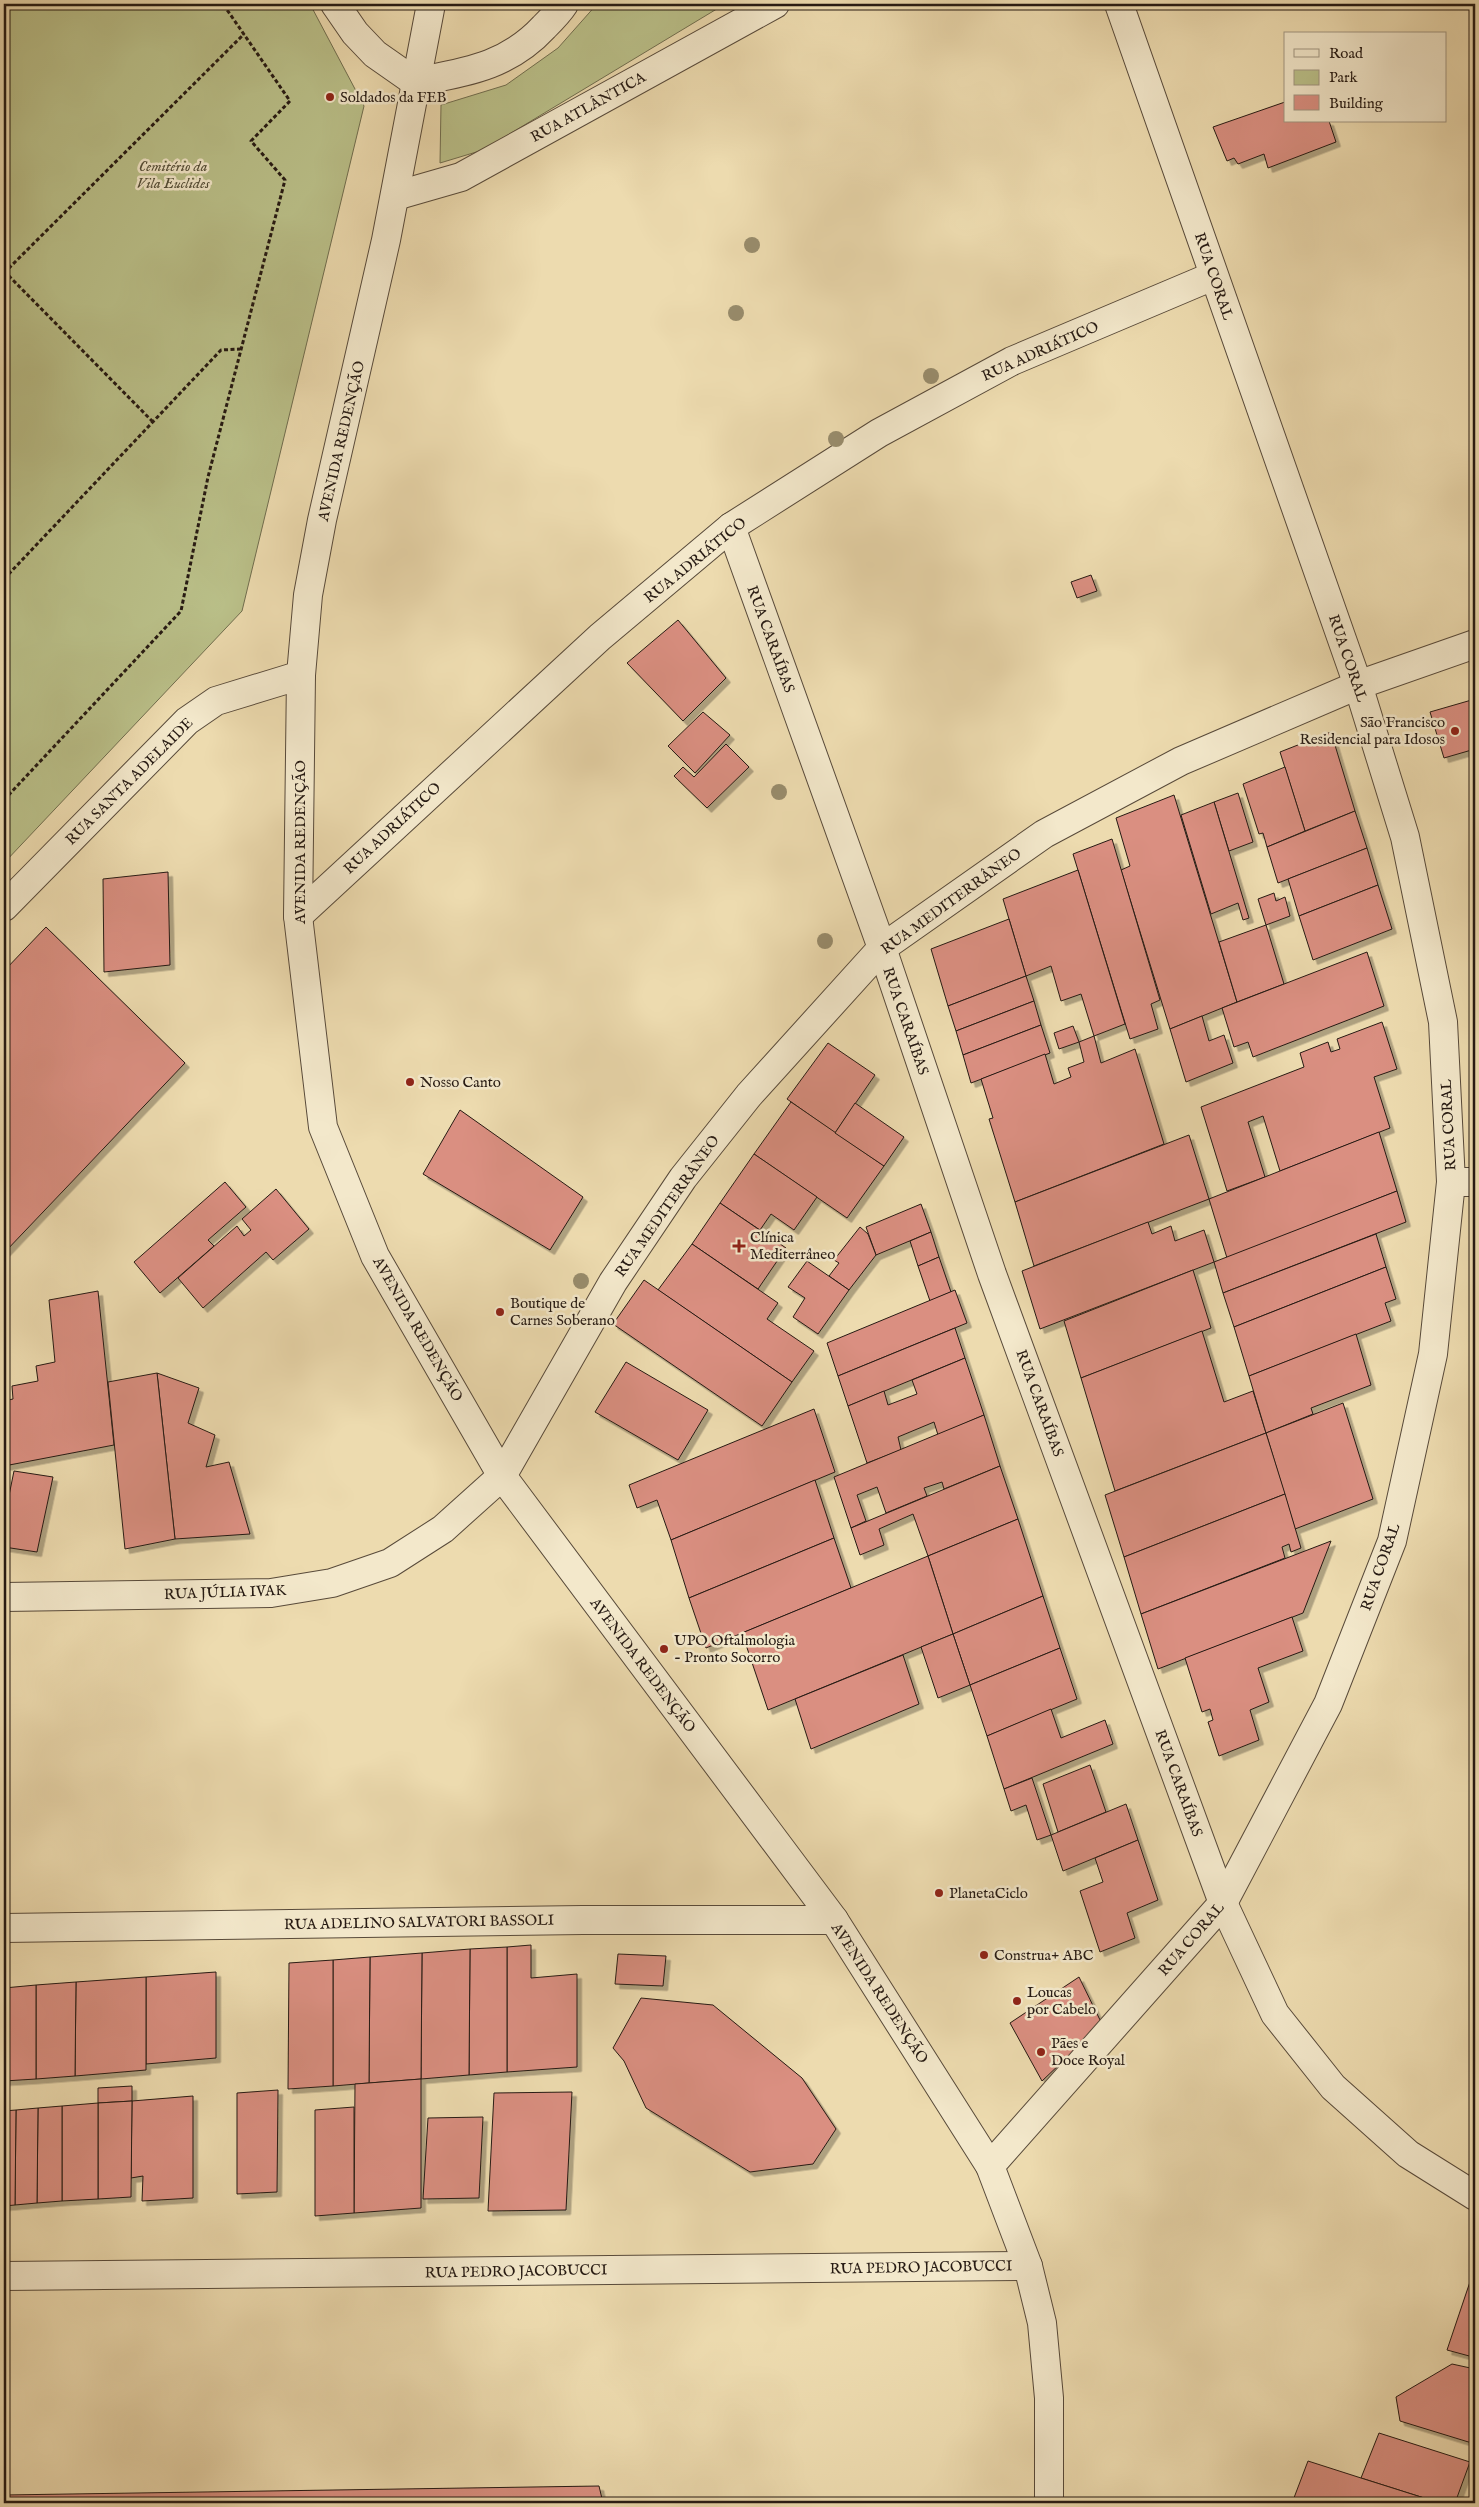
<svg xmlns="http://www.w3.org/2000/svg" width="1479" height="2507" font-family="'IM FELL English',serif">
<defs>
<filter id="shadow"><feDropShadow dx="4.5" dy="4.5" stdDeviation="0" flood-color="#0004"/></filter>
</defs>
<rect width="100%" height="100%" fill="#eddbaf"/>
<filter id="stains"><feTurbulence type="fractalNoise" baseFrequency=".004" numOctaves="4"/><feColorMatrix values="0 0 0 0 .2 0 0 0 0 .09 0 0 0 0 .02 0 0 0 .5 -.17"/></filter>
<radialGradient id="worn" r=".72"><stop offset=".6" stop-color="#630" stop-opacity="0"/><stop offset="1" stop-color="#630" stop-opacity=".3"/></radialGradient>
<!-- green -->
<g fill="#bac089" stroke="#706d4e">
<polygon points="4,4 310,4 364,106 242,611 4,863"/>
<polygon points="597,4 725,4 483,150 440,163 441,105 506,85 558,48"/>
</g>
<!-- building -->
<g fill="#da8f81" stroke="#261a13" filter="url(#shadow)">
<polygon points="1285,102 1285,121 1329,121 1336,142 1268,168 1264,154 1238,164 1234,158 1227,161 1213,127"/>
<polygon points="1091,575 1097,591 1077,598 1071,582"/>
<polygon points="678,620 726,678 683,721 627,663"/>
<polygon points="1475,699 1475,749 1444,758 1430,712"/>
<polygon points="703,712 730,735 695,773 668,746"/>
<polygon points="1331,732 1355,811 1305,831 1280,752"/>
<polygon points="726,744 749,767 707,808 674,776 683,767 694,777"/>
<polygon points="1285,767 1305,831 1267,847 1263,833 1259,834 1243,784"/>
<polygon points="1238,793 1253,842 1229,851 1214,802"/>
<polygon points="1174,795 1237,1002 1170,1029 1121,870 1130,866 1116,818"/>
<polygon points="1214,802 1249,918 1243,920 1238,903 1211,914 1181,815"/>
<polygon points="1355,811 1367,848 1278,883 1267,847"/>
<polygon points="1112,839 1160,1000 1151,1004 1158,1029 1130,1039 1073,854"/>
<polygon points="1367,848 1378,885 1299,916 1288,879"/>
<polygon points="1078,870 1125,1024 1094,1036 1081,994 1061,1001 1051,966 1026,976 1003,899"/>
<polygon points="168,872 170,965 104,972 103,879"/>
<polygon points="1378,885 1392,929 1313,960 1299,916"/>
<polygon points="1274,893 1276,901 1285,897 1290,916 1266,925 1258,899"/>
<polygon points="1009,919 1026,976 948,1006 931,949"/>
<polygon points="1266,925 1284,984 1237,1002 1219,942"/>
<polygon points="46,927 185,1063 4,1253 4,971"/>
<polygon points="1367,952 1384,1006 1253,1057 1248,1042 1234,1047 1222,1008"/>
<polygon points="1026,976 1034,1001 956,1031 948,1006"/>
<polygon points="1034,1001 1041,1025 963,1055 956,1031"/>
<polygon points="1202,1016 1209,1041 1224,1035 1233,1063 1186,1082 1170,1029"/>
<polygon points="1382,1022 1397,1069 1374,1077 1390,1128 1280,1171 1263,1116 1248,1122 1265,1177 1227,1191 1201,1107 1304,1067 1300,1053 1328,1042 1331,1052 1340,1049 1337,1039"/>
<polygon points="1041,1025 1050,1053 971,1083 963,1055"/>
<polygon points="1073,1026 1079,1042 1059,1049 1054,1033"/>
<polygon points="1094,1036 1101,1063 1135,1049 1164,1144 1015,1202 989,1119 993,1118 981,1079 1045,1054 1054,1084 1071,1077 1068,1068 1084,1062 1079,1042"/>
<polygon points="828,1043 875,1075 835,1133 787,1099"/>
<polygon points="791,1102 884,1166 847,1218 754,1154"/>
<polygon points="855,1103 904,1137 884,1166 835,1133"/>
<polygon points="460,1110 583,1197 550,1250 423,1174"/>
<polygon points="1379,1132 1397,1191 1227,1258 1209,1199"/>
<polygon points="1189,1135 1209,1199 1034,1266 1015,1202"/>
<polygon points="754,1154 817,1197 794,1230 771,1214 760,1230 720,1203"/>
<polygon points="225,1182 246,1207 208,1240 214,1246 160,1293 134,1262"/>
<polygon points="276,1189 309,1229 273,1260 266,1252 203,1308 178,1278 237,1226 244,1236 251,1230 242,1219"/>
<polygon points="1397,1191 1406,1222 1223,1293 1214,1262"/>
<polygon points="720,1203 786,1248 758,1289 692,1244"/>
<polygon points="921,1204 931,1232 876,1255 866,1227"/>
<polygon points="1148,1222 1152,1234 1171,1226 1175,1241 1204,1230 1214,1262 1040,1329 1022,1271"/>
<polygon points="860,1227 868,1234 876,1255 849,1290 829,1276 839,1263 834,1260"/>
<polygon points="931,1232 939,1257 918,1266 910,1241"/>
<polygon points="1376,1234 1386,1267 1234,1327 1223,1293"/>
<polygon points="692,1244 778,1303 767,1319 814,1351 792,1382 658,1290"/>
<polygon points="939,1257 951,1292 930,1301 918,1266"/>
<polygon points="807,1261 849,1290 818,1334 793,1317 805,1298 788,1287"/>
<polygon points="1386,1267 1396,1299 1385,1303 1391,1321 1249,1376 1234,1327"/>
<polygon points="1193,1270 1211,1328 1081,1378 1064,1321"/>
<polygon points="644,1280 792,1382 762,1426 613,1324"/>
<polygon points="955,1290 967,1323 838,1376 827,1343"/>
<polygon points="98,1291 114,1445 4,1466 4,1401 13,1399 12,1386 38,1381 36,1366 55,1362 49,1300"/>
<polygon points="955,1328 965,1358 848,1406 838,1376"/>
<polygon points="1202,1331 1224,1402 1253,1391 1266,1433 1115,1491 1081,1378"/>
<polygon points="1356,1334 1371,1385 1311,1408 1313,1414 1266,1433 1249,1376"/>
<polygon points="965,1358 984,1415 938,1435 934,1422 898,1437 901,1450 867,1463 848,1406 884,1391 888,1405 917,1394 912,1380"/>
<polygon points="626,1362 708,1410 678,1460 595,1412"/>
<polygon points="157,1373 199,1388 188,1423 215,1435 206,1467 229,1462 250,1534 175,1539"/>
<polygon points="157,1373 175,1539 125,1549 108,1382"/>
<polygon points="1343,1403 1373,1499 1295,1529 1266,1433"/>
<polygon points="814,1409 835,1472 671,1540 657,1500 637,1508 629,1485"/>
<polygon points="984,1415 1000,1466 944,1489 942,1482 924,1488 927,1496 886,1513 877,1487 857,1495 866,1521 851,1528 834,1477"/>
<polygon points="1266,1433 1285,1494 1124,1557 1105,1495"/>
<polygon points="1000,1466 1018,1519 928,1556 913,1514 879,1529 884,1545 860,1555 851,1528"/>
<polygon points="14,1471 53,1477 37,1552 4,1547 4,1520"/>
<polygon points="815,1480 834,1538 689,1598 671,1540"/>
<polygon points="1285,1494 1301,1548 1291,1552 1289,1544 1282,1547 1285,1558 1141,1614 1124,1557"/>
<polygon points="1018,1519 1043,1596 953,1634 928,1556"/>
<polygon points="834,1538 851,1588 706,1648 689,1598"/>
<polygon points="1331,1541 1303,1613 1158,1669 1141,1614"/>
<polygon points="928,1556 953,1634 768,1710 742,1633"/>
<polygon points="1043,1596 1060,1648 970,1685 953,1634"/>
<polygon points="1292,1617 1303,1651 1258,1668 1269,1702 1250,1710 1259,1740 1219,1756 1208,1722 1213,1720 1210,1709 1202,1712 1185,1658"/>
<polygon points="953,1634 970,1685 938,1698 921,1647"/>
<polygon points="1060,1648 1077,1699 987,1736 970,1685"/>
<polygon points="903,1655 919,1704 811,1749 795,1699"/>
<polygon points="1051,1709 1061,1738 1105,1720 1113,1744 1004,1789 987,1736"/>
<polygon points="1090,1765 1106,1812 1058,1832 1043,1784"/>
<polygon points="1032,1778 1051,1835 1037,1840 1026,1805 1011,1811 1004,1789"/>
<polygon points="1126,1804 1138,1840 1063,1871 1051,1835"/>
<polygon points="1138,1840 1158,1900 1127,1913 1135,1938 1100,1952 1080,1891 1103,1882 1095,1858"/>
<polygon points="531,1945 531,1978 577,1974 577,2067 507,2072 507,1947"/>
<polygon points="507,1947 507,2072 469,2075 470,1949"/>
<polygon points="470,1949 469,2075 421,2079 422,1953"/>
<polygon points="422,1953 421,2079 369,2083 370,1957"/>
<polygon points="618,1954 666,1956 663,1986 615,1984"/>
<polygon points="370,1957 369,2083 333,2086 333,1960"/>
<polygon points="333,1960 333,2086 288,2089 289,1963"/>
<polygon points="216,1972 216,2058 146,2064 146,1977"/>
<polygon points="146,1977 146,2070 75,2076 76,1982"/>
<polygon points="1079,1977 1102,2024 1042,2081 1010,2023"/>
<polygon points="76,1982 75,2076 36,2079 36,1985"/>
<polygon points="36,1985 36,2079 4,2081 4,1988"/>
<polygon points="641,1998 713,2005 802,2078 836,2129 813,2164 750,2172 646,2108 624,2061 613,2048"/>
<polygon points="421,2079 421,2208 354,2213 355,2084"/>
<polygon points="132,2086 132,2101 98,2103 98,2088"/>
<polygon points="278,2090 277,2192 237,2194 237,2093"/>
<polygon points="572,2092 566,2210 488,2211 494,2093"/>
<polygon points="193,2096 193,2198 142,2201 143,2176 131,2178 132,2101"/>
<polygon points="132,2101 131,2197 98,2199 98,2103"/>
<polygon points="98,2103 98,2199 62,2201 62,2106"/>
<polygon points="62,2106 62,2201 37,2203 38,2108"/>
<polygon points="354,2107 354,2213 315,2216 315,2110"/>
<polygon points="38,2108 37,2203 15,2205 16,2110"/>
<polygon points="16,2110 15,2205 4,2206 4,2111"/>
<polygon points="483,2117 479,2198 423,2199 428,2118"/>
<polygon points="1475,2267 1475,2350 1473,2357 1447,2350"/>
<polygon points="1452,2364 1475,2369 1475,2444 1400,2421 1396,2397"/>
<polygon points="1379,2433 1470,2462 1455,2503 1440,2503 1361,2478"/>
<polygon points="1308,2461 1361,2478 1440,2503 1292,2503"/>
<polygon points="599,2486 603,2503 4,2503 4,2495"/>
</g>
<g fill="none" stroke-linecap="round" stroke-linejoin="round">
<!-- minor casing -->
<g stroke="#584a3a" stroke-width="30">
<g id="minor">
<path d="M335,4L355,33L375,54L415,82C465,72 507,67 544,27C551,20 559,12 564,4"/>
<polyline points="431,4 386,240 322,520 308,595 301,675 298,916 323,1127 375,1256 502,1476 834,1920 990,2166 1028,2266 1042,2323 1049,2398 1049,2503"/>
<polyline points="395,196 461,177 775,4"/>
<polyline points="731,527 882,948 992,1274 1223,1903 1275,2014 1333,2087 1408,2154 1475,2196"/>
<polyline points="4,907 187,721 216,701 301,675"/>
<polyline points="298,916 600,637 731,527 879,433 1012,361 1213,276"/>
<polyline points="1451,1182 1475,1182"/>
<polyline points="4,1597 271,1593 332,1583 390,1563 443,1529 502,1476 613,1282 683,1178 749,1095 882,948 1044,834 1181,761 1358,685 1475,644"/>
<polyline points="4,1928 583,1920 834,1920"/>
<polyline points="990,2166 1223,1903 1328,1704 1392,1541 1433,1354 1451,1182 1443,1022 1405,837 1358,685 1119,4"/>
<polyline points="4,2276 1028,2266"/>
</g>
</g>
<!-- path -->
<g stroke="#261a13" stroke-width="3" stroke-dasharray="4 2.5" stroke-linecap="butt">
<polyline points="4,271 153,422"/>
<polyline points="4,273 244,34"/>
<polyline points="4,579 221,350 240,349"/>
<polyline points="4,800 181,611 208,477 285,180 251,141 290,101 223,4"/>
</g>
<!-- minor -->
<use href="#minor" stroke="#f3e8cb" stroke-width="28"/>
</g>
<!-- trees -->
<g fill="#988c6c">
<circle cx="752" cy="245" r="8"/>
<circle cx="736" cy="313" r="8"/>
<circle cx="931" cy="376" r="8"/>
<circle cx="836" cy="439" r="8"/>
<circle cx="779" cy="792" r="8"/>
<circle cx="825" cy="941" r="8"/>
<circle cx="581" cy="1281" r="8"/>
</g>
<!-- markers -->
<g fill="#8f2418" stroke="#f3e8cb" stroke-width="2">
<circle cx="330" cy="97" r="5"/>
<circle cx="1455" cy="731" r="5"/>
<circle cx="410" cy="1082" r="5"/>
<path d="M736.5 1238.5h5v5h5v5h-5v5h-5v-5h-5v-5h5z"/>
<circle cx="500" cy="1312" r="5"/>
<circle cx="664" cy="1649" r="5"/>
<circle cx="939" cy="1893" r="5"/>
<circle cx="984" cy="1955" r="5"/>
<circle cx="1017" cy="2001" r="5"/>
<circle cx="1041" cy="2052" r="5"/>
</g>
<g text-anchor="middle" stroke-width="5" stroke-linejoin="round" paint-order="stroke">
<!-- poi labels -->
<g font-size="15" fill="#261a13" stroke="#f3e8cb" text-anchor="start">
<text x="340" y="102">Soldados da FEB</text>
<text x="1445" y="727" text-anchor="end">São Francisco<tspan x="1445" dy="17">Residencial para Idosos</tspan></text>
<text x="420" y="1087">Nosso Canto</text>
<text x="750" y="1242">Clínica<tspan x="750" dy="17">Mediterrâneo</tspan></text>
<text x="510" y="1308">Boutique de<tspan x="510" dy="17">Carnes Soberano</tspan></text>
<text x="674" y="1645">UPO Oftalmologia<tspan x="674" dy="17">- Pronto Socorro</tspan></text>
<text x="949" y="1898">PlanetaCiclo</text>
<text x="994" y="1960">Construa+ ABC</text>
<text x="1027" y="1997">Loucas<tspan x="1027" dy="17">por Cabelo</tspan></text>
<text x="1051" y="2048">Pães e<tspan x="1051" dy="17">Doce Royal</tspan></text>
</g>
<!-- street labels -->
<g font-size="15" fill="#261a13" stroke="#f3e8cb">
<text transform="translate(588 107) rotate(-29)" y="5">RUA ATLÂNTICA</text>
<text transform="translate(1214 276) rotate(71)" y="5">RUA CORAL</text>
<text transform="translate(1040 351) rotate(-24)" y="5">RUA ADRIÁTICO</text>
<text transform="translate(341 441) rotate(-77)" y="5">AVENIDA REDENÇÃO</text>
<text transform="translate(695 560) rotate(-39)" y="5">RUA ADRIÁTICO</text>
<text transform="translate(771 639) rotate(70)" y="5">RUA CARAÍBAS</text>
<text transform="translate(1348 658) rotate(71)" y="5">RUA CORAL</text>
<text transform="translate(129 781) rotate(-45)" y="5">RUA SANTA ADELAIDE</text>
<text transform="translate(392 828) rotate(-43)" y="5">RUA ADRIÁTICO</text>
<text transform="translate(300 842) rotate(-90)" y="5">AVENIDA REDENÇÃO</text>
<text transform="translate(951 901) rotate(-36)" y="5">RUA MEDITERRÂNEO</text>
<text transform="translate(906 1021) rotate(71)" y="5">RUA CARAÍBAS</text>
<text transform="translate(1448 1125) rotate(-93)" y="5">RUA CORAL</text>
<text transform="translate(667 1206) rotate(-55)" y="5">RUA MEDITERRÂNEO</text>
<text transform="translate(418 1329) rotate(60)" y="5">AVENIDA REDENÇÃO</text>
<text transform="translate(1040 1403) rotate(70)" y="5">RUA CARAÍBAS</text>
<text transform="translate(1380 1567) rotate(-71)" y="5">RUA CORAL</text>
<text transform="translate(225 1592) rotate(-2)" y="5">RUA JÚLIA IVAK</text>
<text transform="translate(643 1665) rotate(53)" y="5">AVENIDA REDENÇÃO</text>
<text transform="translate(1179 1783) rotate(70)" y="5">RUA CARAÍBAS</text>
<text transform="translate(419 1922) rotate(-1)" y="5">RUA ADELINO SALVATORI BASSOLI</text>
<text transform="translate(1191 1939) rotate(-49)" y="5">RUA CORAL</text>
<text transform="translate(880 1993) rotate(57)" y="5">AVENIDA REDENÇÃO</text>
<text transform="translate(921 2267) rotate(-1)" y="5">RUA PEDRO JACOBUCCI</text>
<text transform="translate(516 2271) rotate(-1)" y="5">RUA PEDRO JACOBUCCI</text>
</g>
<!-- park labels -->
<g font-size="15" font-style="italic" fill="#524c36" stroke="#f3e8cb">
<text x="173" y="171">Cemitério da<tspan x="173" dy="17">Vila Euclides</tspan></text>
</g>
</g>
<!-- margin -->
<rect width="1479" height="2507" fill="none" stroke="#eddbaf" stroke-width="20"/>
<rect x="5" y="5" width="1469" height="2497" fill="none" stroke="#261a13" stroke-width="2.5"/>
<rect x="10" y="10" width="1459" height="2487" fill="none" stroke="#261a13"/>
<!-- legend -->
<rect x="1284" y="32" width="162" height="90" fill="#f3e8cb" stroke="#a19681"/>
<rect x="1294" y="49" width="25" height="8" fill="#f3e8cb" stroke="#a19681"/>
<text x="1329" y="58" font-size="15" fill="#261a13">Road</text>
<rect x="1294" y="70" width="25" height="15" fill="#bac089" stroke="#a19681"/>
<text x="1329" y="82" font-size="15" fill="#261a13">Park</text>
<rect x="1294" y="95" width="25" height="15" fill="#da8f81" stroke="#a19681"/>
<text x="1329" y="108" font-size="15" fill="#261a13">Building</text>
<rect width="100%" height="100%" filter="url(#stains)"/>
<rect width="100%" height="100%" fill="url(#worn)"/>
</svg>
